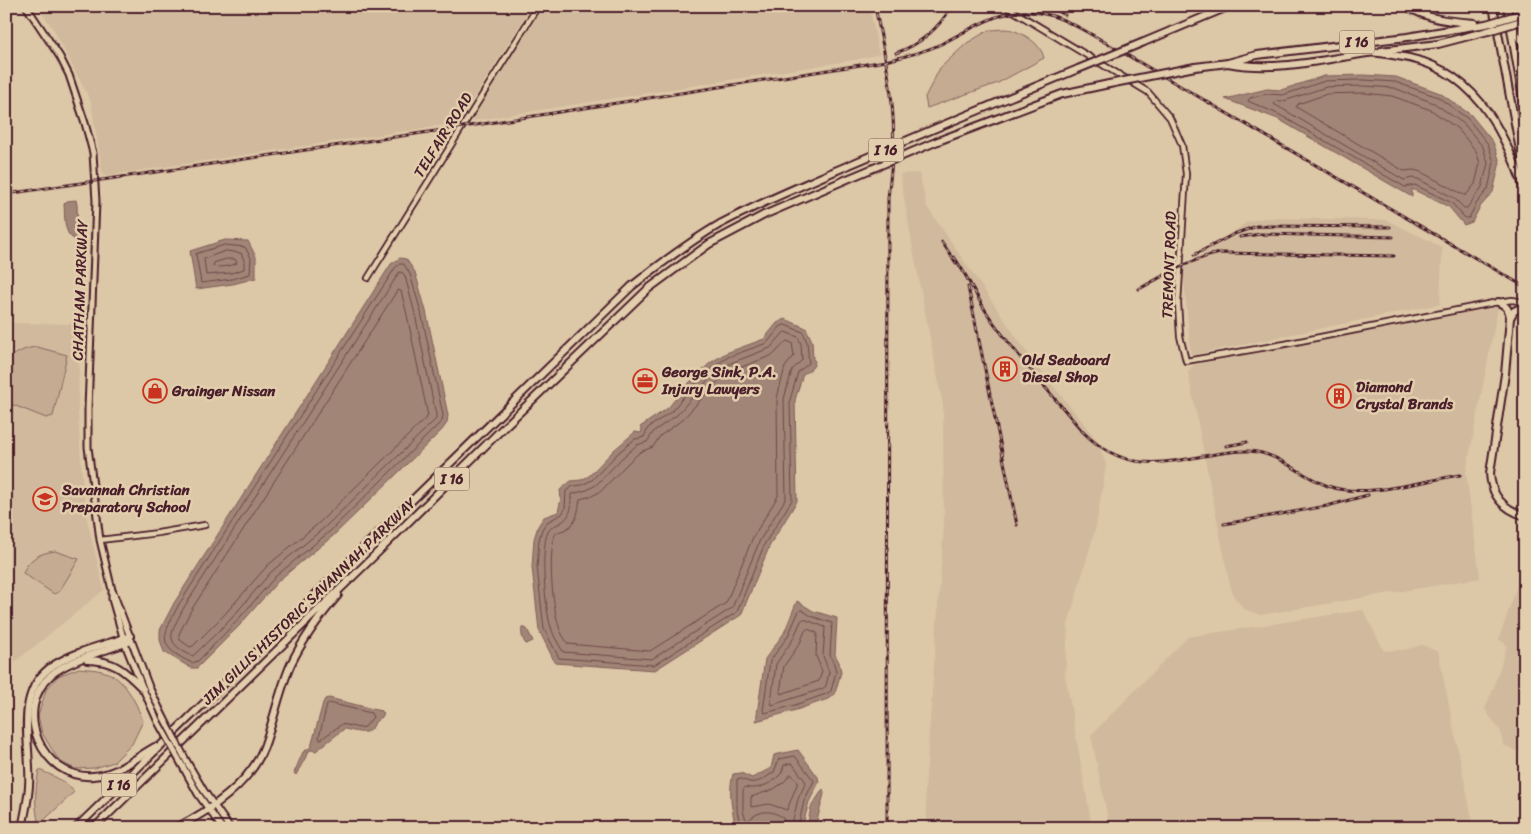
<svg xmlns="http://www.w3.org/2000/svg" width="1531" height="834" font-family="Sriracha,sans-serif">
<rect width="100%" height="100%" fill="#dcc7a7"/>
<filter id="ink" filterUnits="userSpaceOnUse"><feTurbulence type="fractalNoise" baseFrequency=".02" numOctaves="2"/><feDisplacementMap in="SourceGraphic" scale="10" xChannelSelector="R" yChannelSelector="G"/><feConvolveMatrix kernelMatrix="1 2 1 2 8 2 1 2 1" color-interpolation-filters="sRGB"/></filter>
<g filter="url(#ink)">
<!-- built -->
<g fill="#d0b99c">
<polygon points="37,6 532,6 458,123 103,176 91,102 54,30"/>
<polygon points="542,6 869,6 879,54 854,60 471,121"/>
<polygon points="919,173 927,207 1030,357 1097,440 1106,465 1096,526 1068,624 1065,674 1092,828 928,828 925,792 944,526 943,405 913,249 900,174"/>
<polygon points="1263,218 1386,220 1442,247 1440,304 1191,355 1183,268 1247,222"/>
<polygon points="1498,307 1466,473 1480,578 1260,615 1244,609 1234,597 1229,580 1188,372 1193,365"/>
<polygon points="6,323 76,324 79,360 78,413 82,477 87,520 104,590 6,669"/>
<polygon points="1525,583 1525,754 1503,745 1501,732 1485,709 1494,687 1507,645 1499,639 1517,586"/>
<polygon points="1363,610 1384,651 1404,650 1422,645 1438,652 1474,828 1110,828 1091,735 1188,637"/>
</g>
<!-- green -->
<g fill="#c4ab92" stroke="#87655e">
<path d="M989,30C996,30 1006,28 1012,30C1025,34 1041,44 1044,58L998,83L927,108L925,97L940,68L967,43Z"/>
<path d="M37,347L67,355L53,416L46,418L6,402V360C17,353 24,348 37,347Z"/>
<path d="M55,551L79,559L59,592L54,594L23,573C29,558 40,553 55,551Z"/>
<path d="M79,668C87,669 95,669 102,671C124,676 136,702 143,721L132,744L114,762L95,768L75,769L59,761L42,733L38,716L46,690L58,676Z"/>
<path d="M39,770C52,775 66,781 74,792L39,825C34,805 35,790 39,770Z"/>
</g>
<!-- water -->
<g fill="#a18576" stroke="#7e5c58">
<polygon points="1364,75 1396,77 1440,93 1471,115 1493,142 1500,162 1493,192 1480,207 1472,222 1464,225 1449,207 1412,189 1412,197 1278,119 1225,99 1267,89 1281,90 1324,76"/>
<path d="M76,200L77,205L78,237L74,239C63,234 65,215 64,204L67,201Z"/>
<polygon points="225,240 248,241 256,257 256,278 233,284 196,289 190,251"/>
<polygon points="400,258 406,259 415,272 426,311 448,415 447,423 442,430 333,536 279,580 239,626 197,668 191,668 164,652 160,640 160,630 174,603 391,264"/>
<path d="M785,319L806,328L812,341L813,359L815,361C814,369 808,371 803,374L795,400L797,501L770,545L741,615L655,670L555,663L539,630L532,567L534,539L538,526L544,517L558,512L561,499L560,490L571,481L581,480L589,476L614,450L635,432L641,433L642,430L640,427L668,408L686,386L710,363L726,353L764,339L777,323Z"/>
<polygon points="797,601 813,611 837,618 835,655 839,662 841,672 835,693 828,699 796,710 756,721 765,659 784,633"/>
<path d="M522,627L527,629L533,641L526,644C522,639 521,633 522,627Z"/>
<path d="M329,698L381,711L384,713L382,717L375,722C370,738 356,731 344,729L316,751L312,750L309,751L296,775L294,773L303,752L311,747L323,703L325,699Z"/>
<path d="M798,750L818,777L819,782L809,802L802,828H778L768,822L752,828H736C732,811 728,791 733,774L741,773L752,778L771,768L774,755Z"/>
<polygon points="823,789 824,794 815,828 807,828 811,807"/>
</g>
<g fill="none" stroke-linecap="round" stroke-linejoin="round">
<!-- shore -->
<g stroke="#6d4849" stroke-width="1">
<polygon points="1364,80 1395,82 1438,97 1468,119 1488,144 1494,162 1488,189 1476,204 1469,218 1465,218 1452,203 1415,185 1405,187 1280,115 1248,101 1250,98 1267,94 1283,95 1325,81"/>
<polygon points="1364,86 1394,88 1434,103 1464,124 1483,147 1488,163 1482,187 1467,208 1464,208 1454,198 1418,179 1412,178 1404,180 1274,104 1276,101 1284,101 1326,87"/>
<polygon points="1364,93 1392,96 1431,110 1458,129 1476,151 1480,163 1475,184 1466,195 1464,195 1421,172 1414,170 1404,171 1296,107 1298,104 1327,94"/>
<polygon points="225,245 245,247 251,258 250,274 232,279 201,283 196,254"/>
<polygon points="226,251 241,253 244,260 244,269 231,273 206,275 204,259"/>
<path d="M227,259H235L237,263C231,266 219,268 213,266L214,263Z"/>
<path d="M400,264H404L410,274L421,312L443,415L442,421L329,532L276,576L235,623L198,661L192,663C156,646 162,637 178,606L395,268Z"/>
<path d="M400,272L403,273L405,276L415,314L436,415V419L325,527L271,572L231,619L194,655L192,656C162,641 171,634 183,609Z"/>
<polygon points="398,290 401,291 407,315 428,416 320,522 267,566 225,614 193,646 190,647 180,640 179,634 190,612"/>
<polygon points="785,325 803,332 807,342 809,363 798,372 790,400 792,500 765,543 737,612 654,665 559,658 544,629 537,567 539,540 542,529 547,522 562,514 565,509 566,491 573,486 582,485 592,480 618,453 635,439 644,437 648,428 672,411 690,389 713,367 728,357 767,343 780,327"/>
<path d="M785,332L798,337L801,344L802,360L792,370L784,399L786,498L760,540L732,608L652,659L563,652C559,644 553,636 551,627C545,611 540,547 548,532C550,528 553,526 556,525C571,519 572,508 572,494L587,490L596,485L622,458L637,445L647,442L654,431L677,415L695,394L716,372L731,363L770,348Z"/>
<path d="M787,341L792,343L794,356L785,367L777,398L778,496L753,537L726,603L650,651L568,644C564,638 559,630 558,623C552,602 548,555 555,534C558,532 562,531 566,529C578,523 578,510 580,499L592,496L601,491L628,463L640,452L653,447L660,436L682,420L721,378L734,370L773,355Z"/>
<polygon points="802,610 811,616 832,623 830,655 834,664 836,672 831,691 826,694 795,705 765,713 763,711 770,661 788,636 799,611"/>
<polygon points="804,619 825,627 823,656 829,672 826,686 822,689 772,705 771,702 776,664 793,639 801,621"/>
<polygon points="808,629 817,633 816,656 822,671 819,681 781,694 780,692 784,666 800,643 805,631"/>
<polygon points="329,703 371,713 373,717 365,727 359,728 342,724 320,740 319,737 327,705"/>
<polygon points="791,774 798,782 787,810 769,804 751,807 751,797 774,789 784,782"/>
<path d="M741,828L737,811V779C743,778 744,781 750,782C758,784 768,776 774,772L779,759L795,756L814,781L804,801L798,828"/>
<path d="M786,828L783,818C772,809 759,810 749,820H746L743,811V790L745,787C756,791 771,784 779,776C782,773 783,769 784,765L792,763L806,782L798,799L791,828"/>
</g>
<!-- tertiary casing -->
<g stroke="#4a1f2b" stroke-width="8">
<g id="tertiary">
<polyline points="1005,6 1148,92 1170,118 1182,145 1186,174 1178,303 1180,336 1186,361 1285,344 1498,302 1512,300 1525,302"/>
<polyline points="368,278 538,6"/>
<polyline points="100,540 158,533 205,525"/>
</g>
</g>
<!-- secondary casing -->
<g stroke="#4a1f2b" stroke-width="9">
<g id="secondary">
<polyline points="26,6 60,57 69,75 85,123 93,153 96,201 88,409 88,447 100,540 112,590 112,599 125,644 143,689 158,722"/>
<polyline points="113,592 149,687 164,718"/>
<polyline points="187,762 204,791 230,828"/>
<polyline points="182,765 198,794 222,828"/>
</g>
</g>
<!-- motorway casing -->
<g stroke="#4a1f2b" stroke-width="10">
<g id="motorway">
<path d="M1406,6C1430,20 1448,21 1474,23"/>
<polyline points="1493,6 1525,177"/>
<polyline points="1507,6 1525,111"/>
<polyline points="1513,21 1517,35 1525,47"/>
<polyline points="1144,42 1230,6"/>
<polyline points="1381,51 1438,44 1488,31"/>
<path d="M1228,63C1275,72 1321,60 1367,53C1377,51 1388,55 1398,56C1472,66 1503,127 1525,191"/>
<polyline points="1195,67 1228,63 1257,55 1407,37 1486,24"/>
<polyline points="936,128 1078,69"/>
<polyline points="938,141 1062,94 1109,84"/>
<path d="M1498,302C1506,305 1509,309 1510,318L1505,374L1490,473C1491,496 1503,509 1525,516"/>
<polyline points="1510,318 1514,311 1525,306"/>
<path d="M131,641C108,650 68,660 51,675C12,710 42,780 93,776C117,775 135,758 155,747"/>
<path d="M87,660C114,660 125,671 143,689"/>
<path d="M22,828C25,814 28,800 29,786C32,745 12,692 54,665C76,651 105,645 130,636"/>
<path d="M76,828L632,286C660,264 689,242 720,224C757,204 797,188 835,171"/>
<polyline points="94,828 375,555 499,432 648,289 709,244 764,215 845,180"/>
<path d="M176,828C209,811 250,784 264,747C274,720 279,691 291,664C303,639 320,616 338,595"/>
</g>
</g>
<!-- tertiary -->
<use href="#tertiary" stroke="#e2ceac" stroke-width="4.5"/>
<!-- secondary -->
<use href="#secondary" stroke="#e2ceac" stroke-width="5"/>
<!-- motorway -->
<use href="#motorway" stroke="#e2ceac" stroke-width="6"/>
<!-- rail casing -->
<g stroke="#4a1f2b" stroke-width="3">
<g id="rail">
<path d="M875,6C882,43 891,80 893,117C895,144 891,171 888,198L887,828"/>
<polyline points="1049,6 1065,15"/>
<polyline points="1096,37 1525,287"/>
<path d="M896,53C921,44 939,28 952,6"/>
<path d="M6,194L463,127L886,61C905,56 923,53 941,44C978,26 1005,3 1049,15C1068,20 1085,31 1101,40"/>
<polyline points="1240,237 1261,234 1393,237"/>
<polyline points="942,242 956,263"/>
<polyline points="1194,255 1234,234 1257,226 1390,227"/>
<path d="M954,257C967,275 976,297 989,316C1017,357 1052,394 1083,432C1120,469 1156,466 1203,456C1218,454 1233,450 1249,451C1280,453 1300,476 1328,486C1364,499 1422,481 1460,475"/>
<polyline points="968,287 1017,525"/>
<path d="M1139,289C1165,275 1190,259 1220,253L1394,256"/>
<polyline points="1226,446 1247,442"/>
<polyline points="1224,524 1327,506 1368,495"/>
</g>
</g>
<!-- rail -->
<use href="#rail" stroke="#e2ceac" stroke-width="1" stroke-dasharray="4" stroke-linecap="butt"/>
<!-- secondary-bridge casing -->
<g stroke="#4a1f2b" stroke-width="9" stroke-linecap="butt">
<g id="secondary-bridge">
<polyline points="164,718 187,762"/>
<polyline points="158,722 182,765"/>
</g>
</g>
<!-- motorway-bridge casing -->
<g stroke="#4a1f2b" stroke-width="10" stroke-linecap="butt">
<g id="motorway-bridge">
<polyline points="1486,24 1524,13"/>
<polyline points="1488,31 1525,20"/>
<polyline points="1078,69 1144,42"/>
<polyline points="1109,84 1195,67"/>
<polyline points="835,171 936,128"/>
<polyline points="845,180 938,141"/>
</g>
</g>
<!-- secondary-bridge -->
<use href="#secondary-bridge" stroke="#e2ceac" stroke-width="5"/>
<!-- motorway-bridge -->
<use href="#motorway-bridge" stroke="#e2ceac" stroke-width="6"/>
</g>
</g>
<!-- icons -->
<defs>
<g id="building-ring" transform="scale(1.25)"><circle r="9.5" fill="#e2ceac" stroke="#c8321e" stroke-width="1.5"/><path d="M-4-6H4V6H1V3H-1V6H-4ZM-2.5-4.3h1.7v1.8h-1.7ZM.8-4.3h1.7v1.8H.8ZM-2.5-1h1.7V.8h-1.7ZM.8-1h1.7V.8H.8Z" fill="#c8321e"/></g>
<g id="office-ring" transform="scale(1.25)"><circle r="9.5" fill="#e2ceac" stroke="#c8321e" stroke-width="1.5"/><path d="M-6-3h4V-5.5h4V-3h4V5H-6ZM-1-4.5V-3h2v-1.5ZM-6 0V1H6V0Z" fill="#c8321e"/></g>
<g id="shop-ring" transform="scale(1.25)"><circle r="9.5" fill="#e2ceac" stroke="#c8321e" stroke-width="1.5"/><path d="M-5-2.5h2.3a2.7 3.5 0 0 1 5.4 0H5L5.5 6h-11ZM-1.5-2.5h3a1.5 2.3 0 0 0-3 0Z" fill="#c8321e"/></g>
<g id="school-ring" transform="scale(1.25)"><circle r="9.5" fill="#e2ceac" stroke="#c8321e" stroke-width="1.5"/><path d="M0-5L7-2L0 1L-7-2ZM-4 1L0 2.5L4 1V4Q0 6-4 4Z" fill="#c8321e"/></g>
</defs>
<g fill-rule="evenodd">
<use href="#building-ring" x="1005" y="369"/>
<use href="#office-ring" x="645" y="381"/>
<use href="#shop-ring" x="155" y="391"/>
<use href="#building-ring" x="1339" y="396"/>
<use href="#school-ring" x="45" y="499"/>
</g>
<g text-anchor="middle" stroke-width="5" stroke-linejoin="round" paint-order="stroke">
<!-- shield labels -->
<g fill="#e2ceac" stroke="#785452" stroke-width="1">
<rect x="1339.5" y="30.5" width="35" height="23" rx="4"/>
<rect x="868.5" y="138.5" width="35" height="23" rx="4"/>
<rect x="434.5" y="467.5" width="35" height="23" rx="4"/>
<rect x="101.5" y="773.5" width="35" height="23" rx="4"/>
</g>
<g font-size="14" font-weight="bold" fill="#4a1f2b">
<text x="1357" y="47">I 16</text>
<text x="886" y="155">I 16</text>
<text x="452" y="484">I 16</text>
<text x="119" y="790">I 16</text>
</g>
<!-- street labels -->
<g font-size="15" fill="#4a1f2b" stroke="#e2ceac">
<text transform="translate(443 135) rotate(-58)" y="5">TELFAIR ROAD</text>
<text transform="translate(1169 265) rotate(-88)" y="5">TREMONT ROAD</text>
<text transform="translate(80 290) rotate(-88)" y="5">CHATHAM PARKWAY</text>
<text transform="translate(309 601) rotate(-44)" y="5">JIM GILLIS HISTORIC SAVANNAH PARKWAY</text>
</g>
<!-- poi labels -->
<g font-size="15" font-weight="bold" fill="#4a1f2b" stroke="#e2ceac" text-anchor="start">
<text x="1022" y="365">Old Seaboard<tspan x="1022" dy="17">Diesel Shop</tspan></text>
<text x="662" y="377">George Sink, P.A.<tspan x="662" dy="17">Injury Lawyers</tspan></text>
<text x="1356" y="392">Diamond<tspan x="1356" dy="17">Crystal Brands</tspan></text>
<text x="172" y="396">Grainger Nissan</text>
<text x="62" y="495">Savannah Christian<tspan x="62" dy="17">Preparatory School</tspan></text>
</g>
</g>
<!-- margin -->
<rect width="1531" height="834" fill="none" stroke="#e2ceac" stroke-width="25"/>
<rect x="12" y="12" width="1506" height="809" fill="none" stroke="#4a1f2b" stroke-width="2" filter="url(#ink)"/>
</svg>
